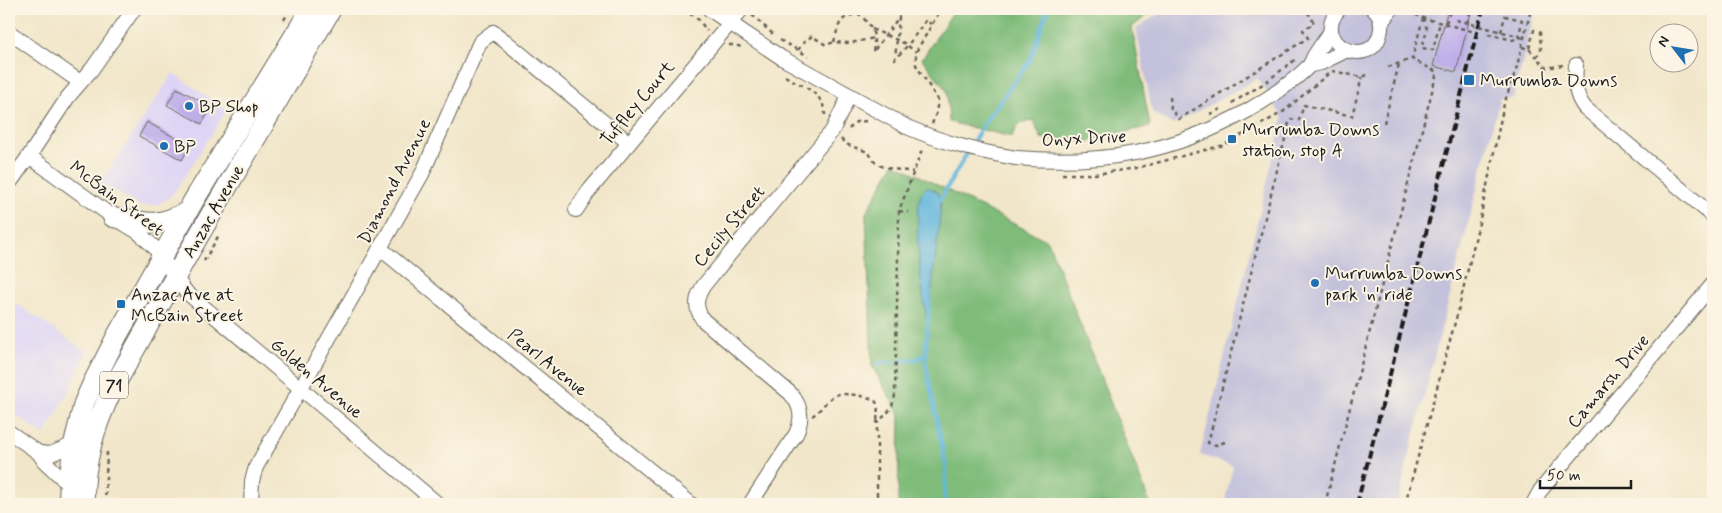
<svg xmlns="http://www.w3.org/2000/svg" width="1722" height="513" font-family="Mynerve,sans-serif">
<rect width="100%" height="100%" fill="#fcf5e5"/>
<filter id="ink" filterUnits="userSpaceOnUse"><feTurbulence type="fractalNoise" baseFrequency=".02" numOctaves="2"/><feDisplacementMap in="SourceGraphic" scale="10" xChannelSelector="R" yChannelSelector="G"/><feConvolveMatrix kernelMatrix="1 2 1 2 8 2 1 2 1" color-interpolation-filters="sRGB"/></filter>
<filter id="wash" filterUnits="userSpaceOnUse"><feTurbulence type="fractalNoise" baseFrequency=".0096" numOctaves="4" result="noise"/><feDisplacementMap in="SourceGraphic" scale="20" xChannelSelector="R" yChannelSelector="G"/><feGaussianBlur stdDeviation="1.12" result="paint"/><feColorMatrix in="noise" values="0 0 0 0 0 0 0 0 0 0 0 0 0 0 0 0 0 1.4 0 .05"/><feComposite in="paint" operator="in"/></filter>
<g filter="url(#wash)">
<rect width="100%" height="100%" fill="#f1e6c9"/>
<!-- built -->
<g fill="#ded5f5">
<polygon points="173,73 227,110 176,190 169,198 157,205 140,206 101,182"/>
<polygon points="11,300 87,352 69,391 44,436 9,409 9,304"/>
</g>
<!-- industrial -->
<polygon fill="#c3c1db" points="1166,9 1536,9 1513,98 1500,98 1397,504 1224,504 1233,466 1200,455 1283,118 1258,78 1173,125 1152,112 1136,28"/>
<!-- forest -->
<g fill="#7fbc7a" stroke="#4e6c4b">
<polygon points="955,9 1006,9 1018,15 1020,9 1156,9 1132,27 1150,126 1084,142 1041,138 1033,120 1018,125 1012,137 949,122 947,91 922,59"/>
<polygon points="894,163 1048,241 1150,504 898,504 900,416 872,366 866,213"/>
</g>
<!-- water -->
<path fill="#60b6dc" stroke="#3e697c" d="M927,187L936,191L941,198C939,241 931,284 928,328C923,303 911,213 922,193C923,191 925,189 927,187Z"/>
<g fill="none" stroke-linecap="round" stroke-linejoin="round">
<!-- stream -->
<g stroke="#60b6dc" stroke-width="4">
<polyline points="940,200 986,120 1030,61 1048,9"/>
<polyline points="930,291 925,360 946,467 944,504"/>
<polyline points="900,361 918,359 926,353"/>
<polyline points="877,364 892,362"/>
</g>
</g>
<g id="blocks">
<!-- building -->
<g fill="#bfafe9">
<polygon points="1448,9 1472,9 1456,72 1433,66"/>
<polygon points="177,88 211,107 202,124 167,105"/>
<polygon points="147,122 190,146 182,160 139,136"/>
</g>
</g>
</g>
<g filter="url(#ink)">
<use href="#blocks" fill-opacity="0" stroke="#676359" stroke-width="1"/>
<g fill="none" stroke-linecap="round" stroke-linejoin="round">
<!-- minor casing -->
<g stroke="#676359" stroke-width="16">
<g id="minor">
<polyline points="709,9 782,58 907,127"/>
<path d="M1339,9C1309,43 1370,72 1380,34C1383,24 1380,15 1373,9"/>
<polyline points="1381,24 1391,9"/>
<polyline points="9,32 80,82"/>
<polyline points="1310,65 1321,63 1347,50"/>
<path d="M1576,65C1575,81 1574,95 1585,108L1713,216"/>
<polyline points="29,156 113,217 138,232 154,247 186,292 438,504"/>
<path d="M1016,158C1101,165 1173,153 1247,111C1269,98 1291,84 1309,66C1312,62 1313,57 1316,53C1321,46 1326,38 1331,31"/>
<polyline points="9,184 29,156 68,97 92,69 134,9"/>
<polyline points="576,210 588,192 742,9"/>
<polyline points="381,249 691,504"/>
<polyline points="9,432 39,453 44,461 61,477 70,487"/>
<polyline points="39,453 51,454 74,444"/>
<polyline points="251,504 252,481 256,467 422,174 480,42 493,32 505,41 629,143"/>
<path d="M750,504L796,434C803,419 802,406 790,393L703,320C694,307 696,297 704,285L832,131L849,96"/>
<polyline points="1533,504 1540,491 1713,284"/>
</g>
</g>
<!-- highway casing -->
<g stroke="#676359" stroke-width="22">
<g id="highway">
<path d="M113,217C146,223 156,228 187,212"/>
<polyline points="69,504 70,473 74,444 84,403 93,383 118,334 194,200 311,9"/>
<path d="M84,504C83,464 95,424 113,388L192,247L331,9"/>
</g>
</g>
<!-- path -->
<g stroke="#676359" stroke-width="2.5" stroke-dasharray="4 4" stroke-linecap="butt">
<polyline points="683,9 699,20 707,31"/>
<polyline points="1426,9 1423,18 1475,32"/>
<polyline points="752,15 774,35"/>
<polyline points="1423,18 1427,29 1422,48 1433,50 1440,22"/>
<polyline points="284,20 290,9"/>
<polyline points="1446,23 1451,9"/>
<polyline points="1467,23 1471,9"/>
<polyline points="872,29 904,43 916,52"/>
<polyline points="1501,32 1505,16 1522,20 1519,37"/>
<polyline points="1488,34 1513,40 1519,37 1524,38"/>
<polyline points="780,40 808,56"/>
<path d="M834,42C839,24 839,16 859,14C873,27 876,33 873,52L899,17L895,59L908,45L926,20L931,24"/>
<polyline points="729,45 735,45 741,47"/>
<polyline points="1522,47 1529,49 1534,30 1540,32 1541,51 1536,57 1546,68 1563,65"/>
<polyline points="1529,49 1536,57"/>
<polyline points="798,50 804,42 812,36 826,45 834,42 850,43 875,38"/>
<polyline points="1388,67 1412,59 1423,18 1403,9"/>
<polyline points="1332,71 1362,77 1367,75"/>
<path d="M785,76C802,86 824,92 825,115"/>
<polyline points="1170,97 1171,109 1179,119 1308,38 1303,30 1314,23 1306,9"/>
<polyline points="1232,103 1263,84 1296,59"/>
<polyline points="1210,114 1223,108"/>
<polyline points="1384,123 1399,64"/>
<polyline points="932,124 936,114 938,100 916,65 916,52 941,9"/>
<polyline points="849,129 856,122 867,121"/>
<path d="M841,139C847,147 856,147 865,151C871,153 871,158 875,162C881,169 904,170 913,172"/>
<polyline points="1062,174 1095,174 1137,168 1224,145 1283,112 1328,74"/>
<polyline points="899,211 908,212"/>
<polyline points="204,261 219,235"/>
<path d="M812,416C822,411 829,393 842,394C849,394 872,396 876,402C879,406 877,417 877,422"/>
<polyline points="1225,442 1216,445 1208,443 1290,119 1299,120 1304,105 1352,116 1362,77"/>
<polyline points="105,504 107,451"/>
<path d="M877,504V422C888,414 893,408 895,395L899,211L923,147"/>
<polyline points="1325,504 1437,72 1412,59"/>
<polyline points="1405,504 1457,315 1480,219 1504,104 1516,70 1531,9"/>
</g>
<!-- minor -->
<use href="#minor" stroke="#fff" stroke-width="14"/>
<!-- highway -->
<use href="#highway" stroke="#fff" stroke-width="20"/>
<!-- rail -->
<polyline stroke="#1c1c1c" stroke-width="4" stroke-dasharray="8 4" stroke-linecap="butt" points="1357,504 1483,9"/>
<!-- minor-bridge casing -->
<g stroke="#676359" stroke-width="16" stroke-linecap="butt">
<path id="minor-bridge" d="M907,127C944,143 976,151 1016,158"/>
</g>
<!-- path-bridge -->
<polyline stroke="#676359" stroke-width="2.5" stroke-dasharray="4 4" stroke-linecap="butt" points="1456,20 1514,35"/>
<!-- minor-bridge -->
<use href="#minor-bridge" stroke="#fff" stroke-width="14"/>
</g>
</g>
<!-- markers -->
<g fill="#1f6fb2" stroke="#fcf5e5" stroke-width="2">
<rect x="1463" y="74" width="12" height="12" rx="2.5"/>
<circle cx="189" cy="106" r="5"/>
<rect x="1227" y="134" width="10" height="10" rx="2.5"/>
<circle cx="164" cy="146" r="5"/>
<circle cx="1315" cy="283" r="5"/>
<rect x="116" y="299" width="10" height="10" rx="2.5"/>
</g>
<g text-anchor="middle" stroke-width="4" stroke-linejoin="round" paint-order="stroke">
<!-- shield labels -->
<rect fill="#fcf5e5" stroke="#5f5d58" stroke-width="1" x="100" y="371.5" width="28" height="27" rx="4"/>
<g font-size="16" font-weight="bold" fill="#1c1c1c">
<text x="114" y="391">71</text>
</g>
<!-- poi labels -->
<g font-size="18" fill="#1c1c1c" stroke="#fcf5e5" text-anchor="start">
<text x="1480" y="86">Murrumba Downs</text>
<text x="199" y="112">BP Shop</text>
<text x="1242" y="135">Murrumba Downs<tspan x="1242" dy="21">station, stop A</tspan></text>
<text x="174" y="152">BP</text>
<text x="1325" y="279">Murrumba Downs<tspan x="1325" dy="21">park 'n' ride</tspan></text>
<text x="131" y="300">Anzac Ave at<tspan x="131" dy="21">McBain Street</tspan></text>
</g>
<!-- street labels -->
<g font-size="18" fill="#1c1c1c" stroke="#fcf5e5">
<text transform="translate(637 103) rotate(-50)" y="6">Tuffley Court</text>
<text transform="translate(1084 138) rotate(-3)" y="6">Onyx Drive</text>
<text transform="translate(394 181) rotate(-63)" y="6">Diamond Avenue</text>
<text transform="translate(117 198) rotate(37)" y="6">McBain Street</text>
<text transform="translate(213 211) rotate(-60)" y="6">Anzac Avenue</text>
<text transform="translate(729 226) rotate(-50)" y="6">Cecily Street</text>
<text transform="translate(548 362) rotate(39)" y="6">Pearl Avenue</text>
<text transform="translate(317 378) rotate(40)" y="6">Golden Avenue</text>
<text transform="translate(1608 381) rotate(-50)" y="6">Camarsh Drive</text>
</g>
</g>
<!-- margin -->
<rect width="1722" height="513" fill="none" stroke="#fcf5e5" stroke-width="30"/>
<!-- north arrow -->
<g transform="translate(1674 48) rotate(301)"><circle r="24" fill="#fcf5e5" stroke="#a29e95"/>
<path d="M0-4L9 19L0 12L-9 19Z" fill="#1f6fb2"/>
<text y="-8" font-size="14" font-weight="bold" text-anchor="middle" fill="#1c1c1c">N</text>
</g>
<!-- scale -->
<path d="M1540 480v8h91v-8" fill="none" stroke="#1c1c1c" stroke-width="2.5"/>
<text x="1547" y="480" font-size="15" fill="#1c1c1c" stroke="#fcf5e5" stroke-width="4" paint-order="stroke">50 m</text>
</svg>
